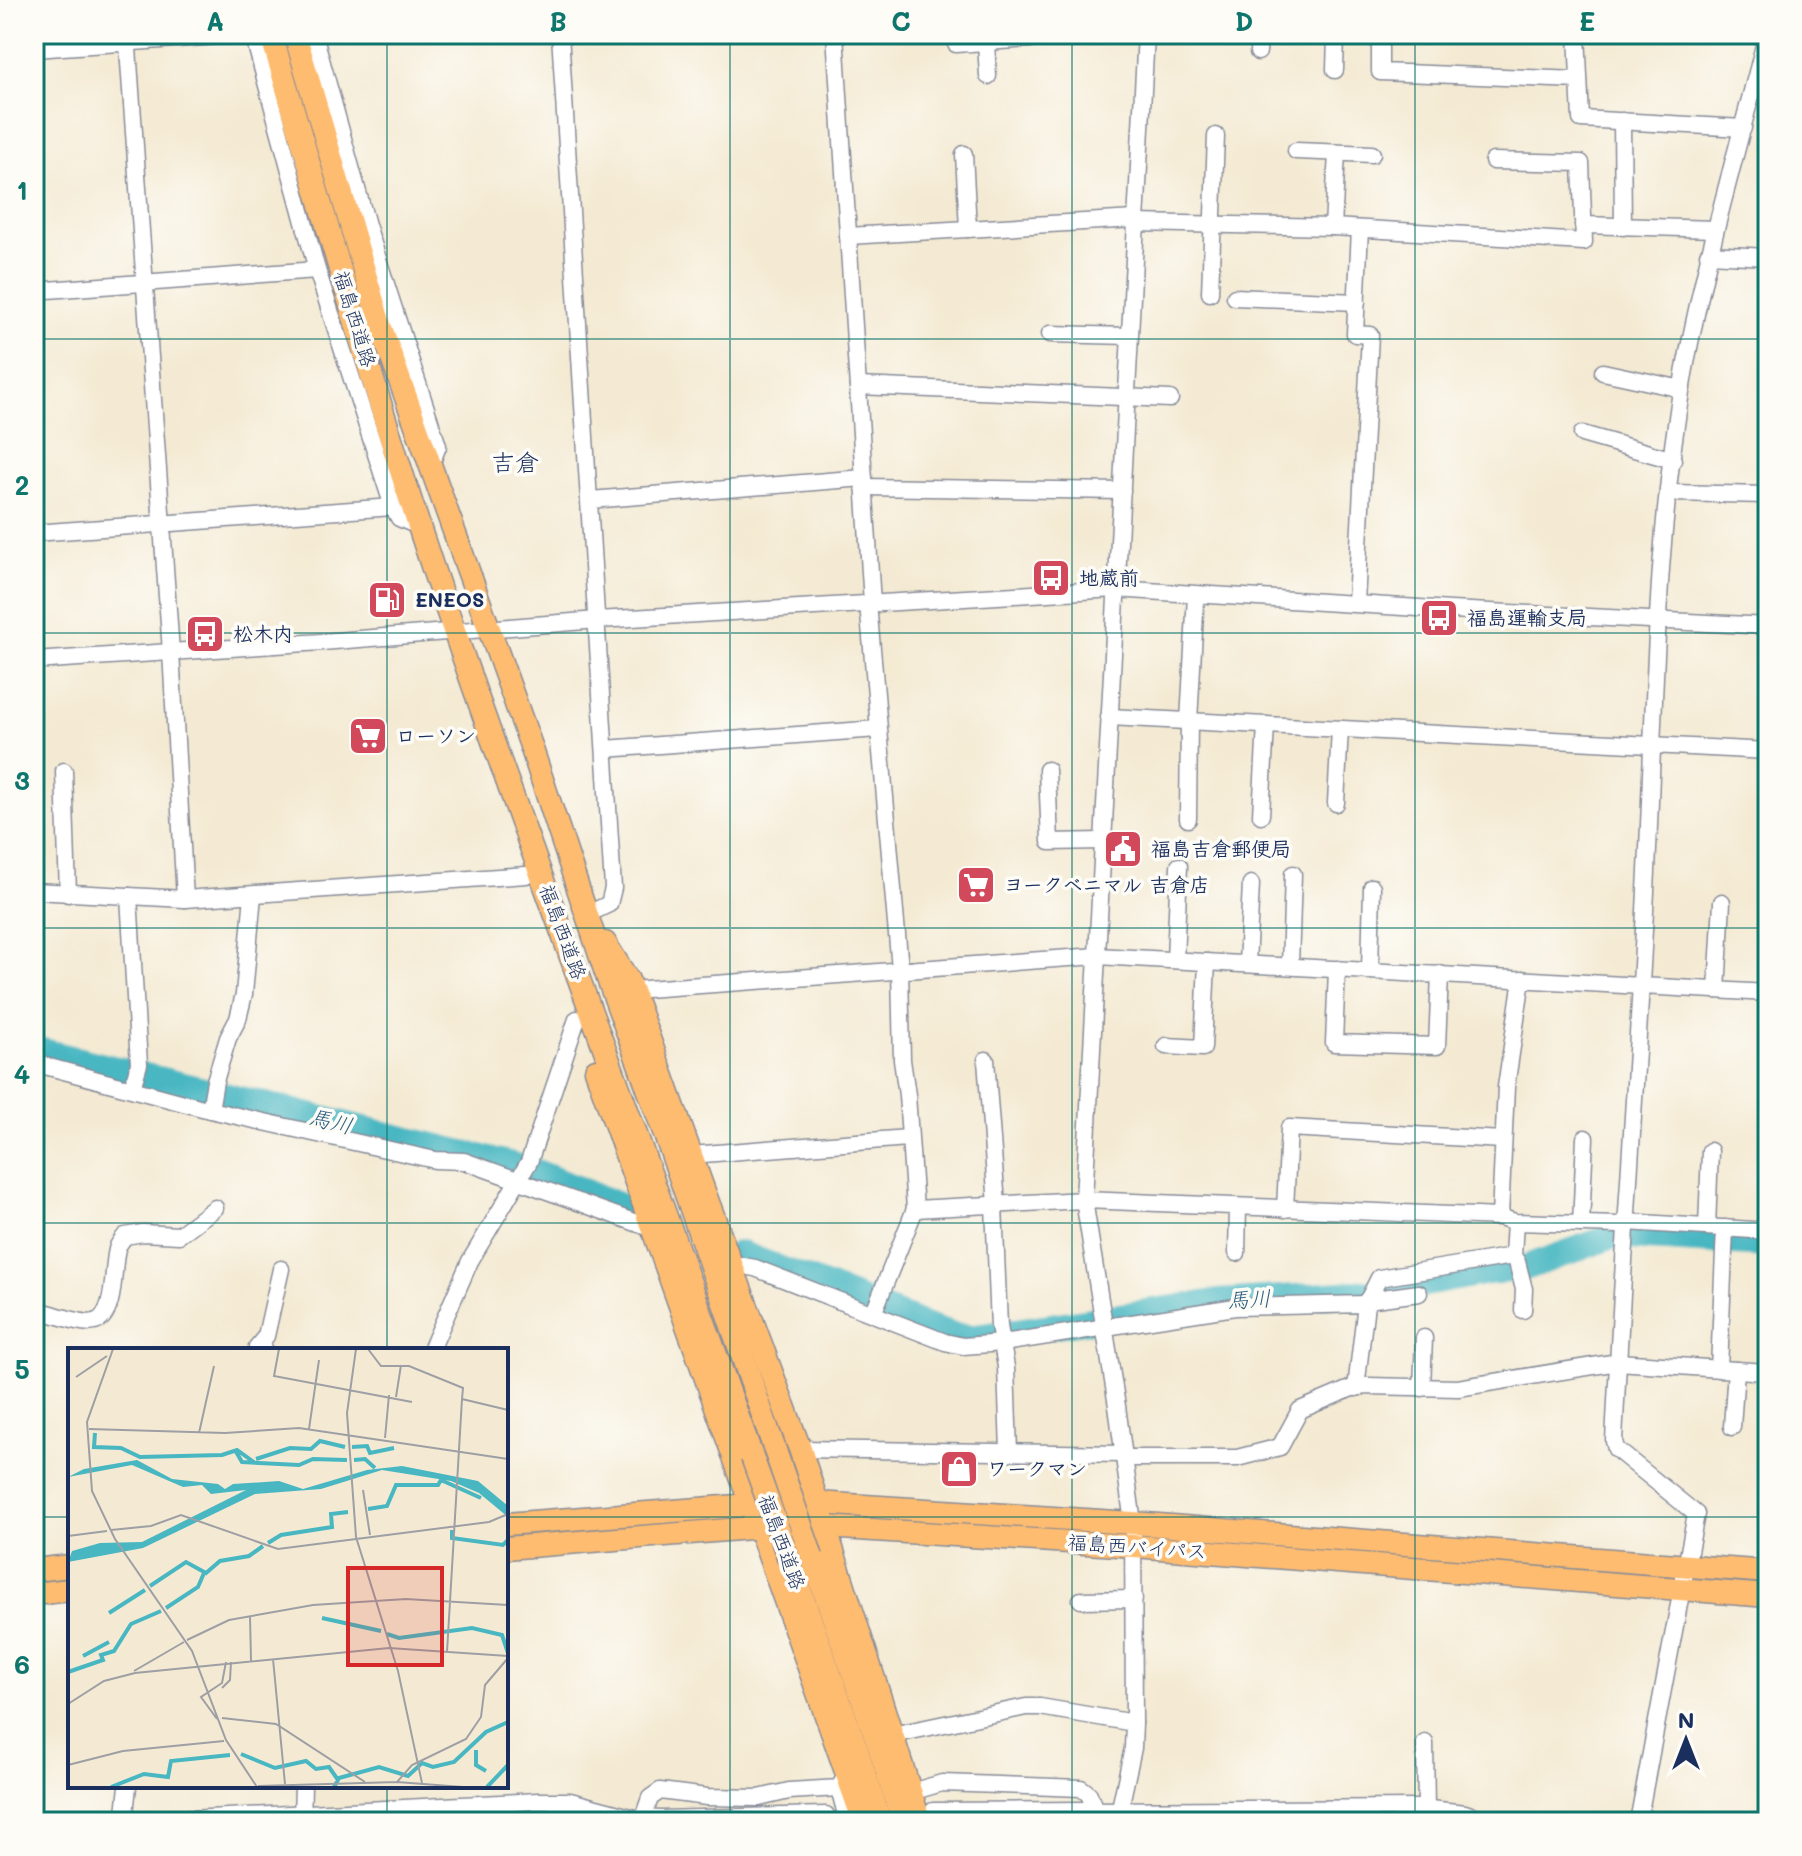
<svg xmlns="http://www.w3.org/2000/svg" width="1802" height="1856" font-family="Mali,'Klee One',sans-serif">
<rect width="100%" height="100%" fill="#fdfcf7"/>
<filter id="ink" filterUnits="userSpaceOnUse"><feTurbulence type="fractalNoise" baseFrequency=".0125" numOctaves="2"/><feDisplacementMap in="SourceGraphic" scale="16" xChannelSelector="R" yChannelSelector="G"/><feConvolveMatrix kernelMatrix="1 2 1 2 8 2 1 2 1" color-interpolation-filters="sRGB"/></filter>
<filter id="wash" filterUnits="userSpaceOnUse"><feTurbulence type="fractalNoise" baseFrequency=".006" numOctaves="4" result="noise"/><feDisplacementMap in="SourceGraphic" scale="32" xChannelSelector="R" yChannelSelector="G"/><feGaussianBlur stdDeviation="1.8" result="paint"/><feColorMatrix in="noise" values="0 0 0 0 0 0 0 0 0 0 0 0 0 0 0 0 0 1.4 0 .05"/><feComposite in="paint" operator="in"/></filter>
<g filter="url(#wash)">
<rect width="100%" height="100%" fill="#f4ead3"/>
<g fill="none" stroke-linecap="round" stroke-linejoin="round">
<!-- river -->
<g stroke="#48b7c2" stroke-width="26">
<polyline points="34,1049 529,1169 623,1207"/>
<polyline points="740,1253 925,1325 956,1336 975,1337 1215,1302 1388,1291 1488,1272 1522,1269 1613,1236 1768,1245"/>
</g>
</g>
</g>
<g filter="url(#ink)">
<g fill="none" stroke-linecap="round" stroke-linejoin="round">
<!-- minor casing -->
<g stroke="#888c98" stroke-width="19">
<g id="minor">
<polyline points="127,34 171,652 185,899"/>
<polyline points="253,34 317,270 393,507 399,518 420,527"/>
<polyline points="314,34 367,225 438,446 430,467"/>
<polyline points="560,34 613,888 609,904 588,914"/>
<polyline points="835,34 872,603"/>
<polyline points="1380,34 1380,72 1579,80"/>
<polyline points="1577,34 1581,119 1743,128"/>
<polyline points="986,43 988,76"/>
<polyline points="956,44 1104,34"/>
<polyline points="34,49 247,34"/>
<polyline points="1258,52 1259,34"/>
<polyline points="1335,70 1336,34"/>
<polyline points="1622,121 1623,227"/>
<polyline points="1296,151 1372,154"/>
<polyline points="964,154 968,229"/>
<polyline points="1135,223 1333,227 1584,242 1581,163 1493,161"/>
<polyline points="1583,225 1715,229"/>
<polyline points="1333,227 1337,153"/>
<polyline points="848,236 1135,219"/>
<polyline points="1708,254 1768,257"/>
<polyline points="34,291 317,270"/>
<polyline points="1210,293 1216,136"/>
<polyline points="1235,297 1357,302"/>
<polyline points="1050,334 1129,336"/>
<polyline points="1603,372 1682,389"/>
<polyline points="858,386 1170,399"/>
<polyline points="1582,434 1673,460"/>
<polyline points="864,487 1122,491"/>
<polyline points="1669,493 1768,495"/>
<polyline points="590,500 864,478"/>
<polyline points="34,533 393,507"/>
<polyline points="868,603 900,969 902,1060 907,1095 915,1209 873,1314"/>
<polyline points="1356,603 1370,335 1355,334 1360,229"/>
<polyline points="34,661 322,642 598,620 1115,589 1451,610 1768,626"/>
<polyline points="1109,717 1768,751"/>
<polyline points="605,749 878,729"/>
<polyline points="1047,770 1050,842 1102,841"/>
<polyline points="64,771 68,894"/>
<polyline points="1336,803 1340,729"/>
<polyline points="1261,815 1266,725"/>
<polyline points="1188,819 1189,721 1196,595"/>
<polyline points="34,891 185,899 526,875"/>
<polyline points="129,896 139,1064 132,1088"/>
<polyline points="1175,960 1179,866"/>
<polyline points="1247,964 1251,884"/>
<polyline points="1290,966 1293,874"/>
<polyline points="1337,969 1334,1043 1437,1046 1440,974"/>
<polyline points="1370,971 1372,887"/>
<polyline points="632,990 1097,956 1768,993"/>
<polyline points="1717,990 1722,902"/>
<polyline points="1166,1046 1203,1048 1207,962"/>
<polyline points="986,1060 997,1205"/>
<polyline points="34,1063 210,1110 435,1160 464,1161 653,1229"/>
<polyline points="210,1110 215,1081 228,1038 238,1019 244,994 253,895"/>
<polyline points="691,1155 908,1138"/>
<polyline points="994,1205 999,1326 1006,1367 1009,1452"/>
<polyline points="915,1209 1084,1200 1500,1217 1506,1087 1522,979"/>
<polyline points="1285,1209 1289,1128 1503,1140"/>
<polyline points="1500,1217 1515,1222 1618,1225 1627,1222 1768,1231"/>
<polyline points="1515,1222 1513,1256 1517,1262 1524,1289 1523,1310"/>
<polyline points="1581,1224 1585,1138"/>
<polyline points="1707,1227 1710,1151"/>
<polyline points="1237,1253 1238,1207"/>
<polyline points="732,1264 755,1268 945,1342 963,1346 1003,1343 1235,1307 1366,1304 1356,1388"/>
<polyline points="1367,1300 1419,1293"/>
<polyline points="1366,1304 1379,1278 1513,1256"/>
<path d="M34,1309C49,1312 82,1326 95,1322C118,1314 111,1263 118,1246C120,1242 123,1239 125,1236L143,1233L179,1235L215,1208"/>
<polyline points="264,1350 257,1347 266,1336 281,1269"/>
<polyline points="431,1350 470,1261 529,1162 577,1019"/>
<polyline points="1719,1369 1725,1228"/>
<polyline points="1736,1370 1768,1372"/>
<polyline points="1422,1388 1424,1338"/>
<polyline points="800,1449 1124,1454"/>
<polyline points="1124,1458 1237,1458 1280,1447 1300,1410 1352,1388 1367,1386 1458,1388 1618,1362 1736,1370 1732,1427"/>
<polyline points="1081,1600 1134,1599"/>
<polyline points="892,1735 1026,1707 1040,1707 1134,1723"/>
<polyline points="1425,1743 1426,1809"/>
<polyline points="839,1788 848,1822"/>
<polyline points="911,1792 942,1783 1081,1788 1089,1794 1095,1810"/>
<polyline points="933,1811 1421,1808 1465,1813 1490,1822"/>
<polyline points="643,1818 650,1798 660,1791 707,1797 759,1798 789,1791 839,1788 847,1773"/>
<polyline points="302,1820 303,1786"/>
<polyline points="124,1822 128,1786"/>
<polyline points="132,1822 538,1801 570,1801 634,1818 661,1819 826,1815"/>
<polyline points="1117,1822 1133,1748 1134,1723 1133,1523 1117,1406 1084,1200 1146,34"/>
<path d="M1638,1822L1696,1514L1616,1449L1614,1441C1623,1251 1638,1061 1647,871C1655,705 1655,538 1684,374C1705,259 1738,147 1767,34"/>
</g>
</g>
<!-- highway casing -->
<g stroke="#888c98" stroke-width="25">
<g id="highway">
<path d="M271,34C330,234 386,436 455,633C550,909 656,1181 752,1457"/>
<polyline points="295,34 380,325 530,743 607,976 672,1154 776,1453"/>
<polyline points="605,943 628,980 705,1194 800,1449 920,1822"/>
<polyline points="596,1070 864,1822"/>
<polyline points="506,1524 750,1505 817,1503 1133,1523 1768,1572"/>
<polyline points="506,1548 777,1526 825,1527 1134,1546 1768,1596"/>
<polyline points="812,1557 878,1743 903,1822"/>
<polyline points="789,1559 857,1750 880,1822"/>
<polyline points="34,1570 70,1566"/>
<polyline points="34,1594 70,1590"/>
</g>
</g>
<!-- minor -->
<use href="#minor" stroke="#fff" stroke-width="16"/>
<!-- highway -->
<use href="#highway" stroke="#febc70" stroke-width="22"/>
<!-- highway-bridge casing -->
<g stroke="#888c98" stroke-width="25" stroke-linecap="butt">
<g id="highway-bridge">
<polyline points="776,1453 812,1557"/>
<polyline points="752,1457 789,1559"/>
</g>
</g>
<!-- highway-bridge -->
<use href="#highway-bridge" stroke="#febc70" stroke-width="22"/>
</g>
</g>
<!-- grid -->
<path fill="none" stroke="#0f766e" stroke-width="2" stroke-opacity="0.55" d="M387,34V1350M730,34V1822M1072,34V1822M1415,34V1822M34,339H1768M34,633H1768M34,928H1768M34,1223H1768M34,1517H70M506,1517H1768M387,1786V1822"/>
<!-- icons -->
<defs>
<g id="bus-square" transform="scale(2)"><rect x="-9" y="-9" width="18" height="18" rx="4" fill="#d1495b" stroke="#fdfcf7"/><path d="M-5-6H5V4H4V6H2V4H-2V6H-4V4H-5ZM-3.5-4V0h7V-4ZM-3.5 1.2v1.5H-2V1.2ZM2 1.2v1.5H3.5V1.2Z" fill="#fff"/></g>
<g id="fuel-square" transform="scale(2)"><rect x="-9" y="-9" width="18" height="18" rx="4" fill="#d1495b" stroke="#fdfcf7"/><path d="M-5.5-6h7V0h2V4h1.3V-2.5L3-4.5l.8-.8L6-3V5H2.5V1h-1V6h-7ZM-4.2-4.7v3.2H.2V-4.7Z" fill="#fff"/></g>
<g id="supermarket-square" transform="scale(2)"><rect x="-9" y="-9" width="18" height="18" rx="4" fill="#d1495b" stroke="#fdfcf7"/><path d="M-6-5.5h2.5l.6 2H6L4.5 2H-2.5L-4.4-4H-6ZM-1.5 3.2a1.3 1.3 0 1 0 .1 0ZM3 3.2a1.3 1.3 0 1 0 .1 0Z" fill="#fff"/></g>
<g id="civic-square" transform="scale(2)"><rect x="-9" y="-9" width="18" height="18" rx="4" fill="#d1495b" stroke="#fdfcf7"/><path d="M-.6-6.5H3V-4.5H.6V-3L4-1V1h2V6H-6V1h2V-1L-.6-3ZM-1.2 2.5V6h2.4V2.5Z" fill="#fff"/></g>
<g id="shop-square" transform="scale(2)"><rect x="-9" y="-9" width="18" height="18" rx="4" fill="#d1495b" stroke="#fdfcf7"/><path d="M-5-2.5h2.3a2.7 3.5 0 0 1 5.4 0H5L5.5 6h-11ZM-1.5-2.5h3a1.5 2.3 0 0 0-3 0Z" fill="#fff"/></g>
</defs>
<g fill-rule="evenodd">
<use href="#bus-square" x="1051" y="578"/>
<use href="#fuel-square" x="387" y="600"/>
<use href="#bus-square" x="1439" y="618"/>
<use href="#bus-square" x="205" y="634"/>
<use href="#supermarket-square" x="368" y="736"/>
<use href="#civic-square" x="1123" y="849"/>
<use href="#supermarket-square" x="976" y="885"/>
<use href="#shop-square" x="959" y="1469"/>
</g>
<g text-anchor="middle" stroke-width="7" stroke-linejoin="round" paint-order="stroke">
<!-- street labels -->
<g font-size="20" fill="#1b2f5e" stroke="#fdfcf7">
<text transform="translate(355 319) rotate(73)" y="7">福島西道路</text>
<text transform="translate(563 932) rotate(70)" y="7">福島西道路</text>
<text transform="translate(782 1542) rotate(70)" y="7">福島西道路</text>
<text transform="translate(1137 1547) rotate(4)" y="7">福島西バイパス</text>
</g>
<!-- poi labels -->
<g font-size="20" font-weight="bold" fill="#1b2f5e" stroke="#fdfcf7" text-anchor="start">
<text x="1079" y="585">地蔵前</text>
<text x="415" y="607">ENEOS</text>
<text x="1467" y="625">福島運輸支局</text>
<text x="233" y="641">松木内</text>
<text x="396" y="743">ローソン</text>
<text x="1151" y="856">福島吉倉郵便局</text>
<text x="1004" y="892">ヨークベニマル 吉倉店</text>
<text x="987" y="1476">ワークマン</text>
</g>
<!-- water labels -->
<g font-size="22" font-style="italic" fill="#2b5f81" stroke="#fdfcf7">
<text transform="translate(331 1121) rotate(14)" y="8">馬川</text>
<text transform="translate(1249 1299) rotate(-3)" y="8">馬川</text>
</g>
<!-- quarter labels -->
<g font-size="24" fill="#1b2f5e" stroke="#fdfcf7">
<text x="515" y="471">吉倉</text>
</g>
</g>
<!-- overview -->
<g transform="translate(68 1348)">
<rect width="440" height="440" fill="#f4ead3"/>
<path d="M69,112L104,131L150,136L157,141L165,136L211,133L235,141L299,122L334,118L410,133L440,158V169L411,145L383,133L314,122L253,141L187,146L75,200L0,214L4,203L32,195L74,194L178,142L143,146L134,137L115,139L64,117L0,129L16,121Z" fill="#48b7c2"/>
<path fill="none" stroke="#48b7c2" stroke-width="4" d="M27,85L26,99L53,100L72,109L154,107L169,102L187,115M284,99L299,98L302,105L326,100M167,102L174,114L231,117L245,111L279,112M188,111L222,100L243,101L252,93L277,99M286,112L297,111L307,120M300,161L319,158L328,137H370L373,132L413,150M384,182V190L435,197L440,192M200,195L213,187L264,179L263,166L280,164M82,238L118,214L138,225L152,213L181,208L195,198M98,260L130,239L136,225M41,265L77,242M254,270L313,283M319,286L331,290L404,280L434,287L440,305M15,308L41,294M0,324L35,312L33,307L46,303L63,276L93,263M408,402V417L418,423M173,406L207,420L238,413L248,421L261,419L270,432M43,439L76,426L100,429L103,413L162,407M266,439L271,430L311,419L340,428L354,415L365,419L386,414L418,384L440,374M419,439L440,417"/>
<path fill="none" stroke="#9d9fa4" stroke-width="2" d="M45,1L19,74L24,143L47,191L124,303L158,392L189,439M211,1L206,28L344,54M288,1L279,65L288,189L330,323L354,435M300,1L313,18H341L395,40L394,51M8,29L39,8M328,49L333,17M394,51L440,62M21,81L157,85L231,80L440,111M241,81L251,12M131,85L146,18M317,90L321,47M295,142L302,187M43,182L83,178L113,167L210,201L421,174L440,166M0,188L39,183M182,268L183,313M119,292L161,272L245,257L338,251L440,257M379,304L394,51M205,311L217,436M66,323L116,294M154,340L162,332L163,314M0,356L36,333L67,325L321,300L440,308M154,370L208,376L297,434M149,371L133,349L154,335L158,314M0,417L55,403L156,393M329,434L395,439M190,438L329,434L344,417L398,391L413,369L417,337L440,310"/>
<path fill="#d62828" fill-opacity="0.15" stroke="#d62828" stroke-width="4" d="M280,220H374V317H280Z"/>
<rect width="440" height="440" fill="none" stroke="#1b2f5e" stroke-width="4"/>
</g>
<!-- margin -->
<rect width="1802" height="1856" fill="none" stroke="#fdfcf7" stroke-width="88"/>
<!-- north arrow -->
<g transform="translate(1686 1740)" stroke="#fdfcf7" stroke-width="6" paint-order="stroke">
<path d="M0-6L14 30L0 20L-14 30Z" fill="#1b2f5e"/>
<text y="-12" font-size="22" font-weight="bold" text-anchor="middle" fill="#1b2f5e">N</text>
</g>
<rect x="44" y="44" width="1714" height="1768" fill="none" stroke="#0f766e" stroke-width="3"/>
<g font-size="26" text-anchor="middle" font-weight="bold" fill="#0f766e">
<text x="215" y="31">A</text>
<text x="558" y="31">B</text>
<text x="901" y="31">C</text>
<text x="1244" y="31">D</text>
<text x="1587" y="31">E</text>
<text x="22" y="200">1</text>
<text x="22" y="495">2</text>
<text x="22" y="790">3</text>
<text x="22" y="1084">4</text>
<text x="22" y="1379">5</text>
<text x="22" y="1674">6</text>
</g>
</svg>
